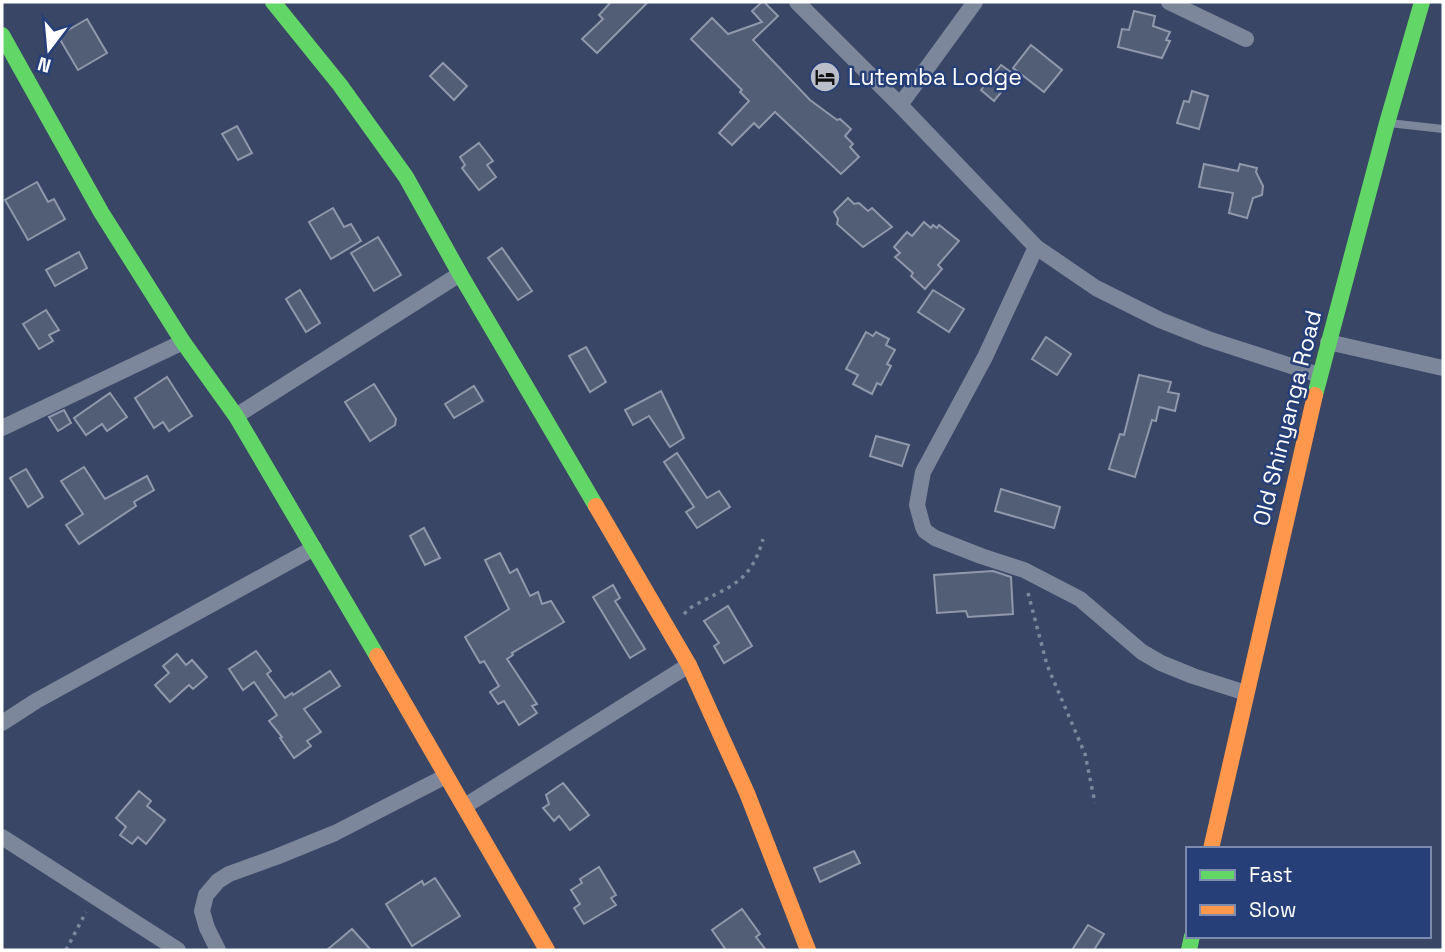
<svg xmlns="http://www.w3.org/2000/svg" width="1445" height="952" font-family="'Space Grotesk',sans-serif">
<rect width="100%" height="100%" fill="#394665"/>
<!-- building -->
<g fill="#525d76" stroke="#9098ac" stroke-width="2">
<polygon points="611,2 648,2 597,53 582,39 603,19 599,15"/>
<polygon points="762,2 764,2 778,16 753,40 810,100 837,120 840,119 851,129 845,136 853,144 850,147 859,157 841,174 775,112 759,128 754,123 732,145 719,133 749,101 740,92 742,90 691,39 712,18 728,34 762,22 752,11"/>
<polygon points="1134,11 1155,16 1153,26 1170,32 1166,40 1170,41 1162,58 1118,47 1122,29 1129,30"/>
<polygon points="87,19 107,53 78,70 58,36"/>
<polygon points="1031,45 1062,70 1044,92 1013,68"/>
<polygon points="443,63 467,86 454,100 430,76"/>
<polygon points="1001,65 1015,75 994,101 981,90"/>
<polygon points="1192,91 1208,96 1199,129 1177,123 1184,101 1189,102"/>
<polygon points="237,126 252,153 238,160 222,134"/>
<polygon points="479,143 493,161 487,165 496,177 479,190 462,168 465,165 460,157"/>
<polygon points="1204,164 1238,171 1240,164 1257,168 1256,172 1263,186 1262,195 1253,198 1247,218 1229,213 1233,193 1199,187"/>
<polygon points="37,182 48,202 54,199 65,219 28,240 5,200"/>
<polygon points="848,198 854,204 859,203 868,211 872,208 892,227 863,247 837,224 838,219 834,212"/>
<polygon points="333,208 344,227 351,224 361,241 331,259 309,222"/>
<polygon points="924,222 931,228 933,225 937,228 939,225 959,241 938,265 942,269 925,289 911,276 913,273 895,257 900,253 894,247 907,232 912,236"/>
<polygon points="378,237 401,275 374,291 351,253"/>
<polygon points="502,248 532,291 518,300 488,258"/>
<polygon points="79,252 87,268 55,286 46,270"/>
<polygon points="300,290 320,323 306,332 286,299"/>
<polygon points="933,290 964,309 949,332 918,312"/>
<polygon points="46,310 59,330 49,335 53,341 39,349 23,324"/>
<polygon points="866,332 873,336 876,332 889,339 886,345 895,350 887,364 891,366 881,385 877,383 872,394 853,384 858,375 846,369"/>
<polygon points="1046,337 1071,354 1057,375 1032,359"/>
<polygon points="586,347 606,382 590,392 569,356"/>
<polygon points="1139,375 1171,382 1168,392 1179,394 1175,411 1159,407 1156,421 1152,420 1135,477 1109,469 1120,434 1124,435"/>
<polygon points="167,377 192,416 169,431 163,422 154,428 135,398"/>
<polygon points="374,384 396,419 395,425 370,441 345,402"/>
<polygon points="474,386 483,401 454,418 445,404"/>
<polygon points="661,391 684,438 670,447 649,416 633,425 625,410"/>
<polygon points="110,393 127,417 107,431 102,424 86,435 74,418"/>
<polygon points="64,410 71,423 58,431 49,417"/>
<polygon points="876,436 909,445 902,466 870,456"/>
<polygon points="677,453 707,498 719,491 730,507 697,528 686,512 694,507 664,462"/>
<polygon points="84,467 105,499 147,476 154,490 134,502 136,506 79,544 66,525 83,514 61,481"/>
<polygon points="26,469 43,497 28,507 10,478"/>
<polygon points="1001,489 1060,507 1054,528 995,511"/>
<polygon points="424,528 440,558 425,565 410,536"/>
<polygon points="500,553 510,573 517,569 530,596 538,592 542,604 551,601 564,622 512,653 513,655 507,659 537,704 532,706 537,713 519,725 504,701 498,704 490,692 499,686 484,661 480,663 465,637 509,609 485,560"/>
<polygon points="993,571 1011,577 1013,614 968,617 966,611 937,613 934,575"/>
<polygon points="613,585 620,598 615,601 645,649 630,658 593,597"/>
<polygon points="728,606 752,646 724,663 714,646 719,643 704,621"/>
<polygon points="256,651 271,671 267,674 285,698 292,693 293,695 330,671 340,686 304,709 321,732 307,741 311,746 294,758 280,738 282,737 269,721 277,715 254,682 243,690 229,669"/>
<polygon points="177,654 186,665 192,660 207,677 193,689 189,685 170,702 155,685 169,673 163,666"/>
<polygon points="563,783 589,815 570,830 559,816 554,821 543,808 549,804 546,795"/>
<polygon points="139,791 151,801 147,806 165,820 146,844 138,837 132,844 120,835 126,827 116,818"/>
<polygon points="854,851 860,863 820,882 814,868"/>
<polygon points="599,867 616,895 611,898 616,905 584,924 574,908 580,904 571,890 582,883 580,879"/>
<polygon points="435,878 460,916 412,946 386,904 422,881 424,885"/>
<polygon points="742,909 760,934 756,937 766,950 726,950 712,930"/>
<polygon points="1088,925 1104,934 1094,950 1072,950"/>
<polygon points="352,929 371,950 327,950"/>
</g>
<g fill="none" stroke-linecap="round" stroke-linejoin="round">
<!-- path -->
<g stroke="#7d879c" stroke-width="3.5" stroke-dasharray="3.5 5" stroke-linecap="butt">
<polyline points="1028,593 1047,665 1085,754 1095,803"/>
<path d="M684,614L690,608C727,586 750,586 763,539"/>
<polyline points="66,950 86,912"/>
</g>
<!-- lane -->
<polyline stroke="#7d879c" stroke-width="8" points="1389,123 1443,129"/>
<!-- street -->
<g stroke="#7d879c" stroke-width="16">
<polyline points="797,2 900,105 1036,247 1096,288 1160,320 1208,339 1319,375"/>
<polyline points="1169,2 1246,39"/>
<polyline points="900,105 975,2"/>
<polyline points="1036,247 985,357 923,472 917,505 923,527 925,531 935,538 981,556 1024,570 1080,599 1142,652 1161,663 1193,676 1246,693"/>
<polyline points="1328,342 1443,368"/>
<polyline points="236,416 460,274"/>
<polyline points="2,428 183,342"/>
<polyline points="2,723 36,701 314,548"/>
<polyline points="465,806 689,665"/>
<polyline points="2,837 178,950"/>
<polyline points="218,950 207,928 202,911 206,895 218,881 229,874 276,857 335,833 446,776"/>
</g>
<!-- fast -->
<g stroke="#63d668" stroke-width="16">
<polyline points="273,2 340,85 406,177 460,274 596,506"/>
<polyline points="2,35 101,212 183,342 236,416 377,656"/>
<polyline points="1315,395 1387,123 1422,2"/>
<polyline points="1189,950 1192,936"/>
</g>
<!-- slow -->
<g stroke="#ff974d" stroke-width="16">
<polyline points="596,506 689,665 747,793 808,950"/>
<polyline points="377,656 547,950"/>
<polyline points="1211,849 1315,395"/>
</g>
</g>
<!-- icons -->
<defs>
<g id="hotel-disc" transform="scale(1.575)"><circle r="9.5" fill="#babec9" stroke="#263f78"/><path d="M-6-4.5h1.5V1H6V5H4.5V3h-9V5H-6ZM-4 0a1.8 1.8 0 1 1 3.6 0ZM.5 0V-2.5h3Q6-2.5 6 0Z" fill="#111"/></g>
</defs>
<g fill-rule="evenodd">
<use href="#hotel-disc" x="825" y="77"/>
</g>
<g text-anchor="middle" stroke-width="5" stroke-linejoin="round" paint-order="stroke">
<!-- poi labels -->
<g font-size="23" fill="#fff" stroke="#263f78" text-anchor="start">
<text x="848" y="85">Lutemba Lodge</text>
</g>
<!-- street labels -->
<g font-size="23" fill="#fff" stroke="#263f78">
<text transform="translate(1287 418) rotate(-76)" y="8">Old Shinyanga Road</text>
</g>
</g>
<!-- border -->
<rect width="1445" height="952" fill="none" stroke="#ffffff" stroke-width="7"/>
<!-- legend -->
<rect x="1186" y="847" width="245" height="91" fill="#263f78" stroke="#7d8cae" stroke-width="2"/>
<rect x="1200" y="870" width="35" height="10" fill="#63d668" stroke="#7d8cae" stroke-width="2"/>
<text x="1249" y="882" font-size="21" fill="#ffffff">Fast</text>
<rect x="1200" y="905" width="35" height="10" fill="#ff974d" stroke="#7d8cae" stroke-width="2"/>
<text x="1249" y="917" font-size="21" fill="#ffffff">Slow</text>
<!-- north arrow -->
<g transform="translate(49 49) rotate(196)" stroke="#263f78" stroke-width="5" paint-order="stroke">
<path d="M0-5L12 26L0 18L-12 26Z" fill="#ffffff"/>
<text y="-10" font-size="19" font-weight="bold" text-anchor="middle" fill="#ffffff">N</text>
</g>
</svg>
